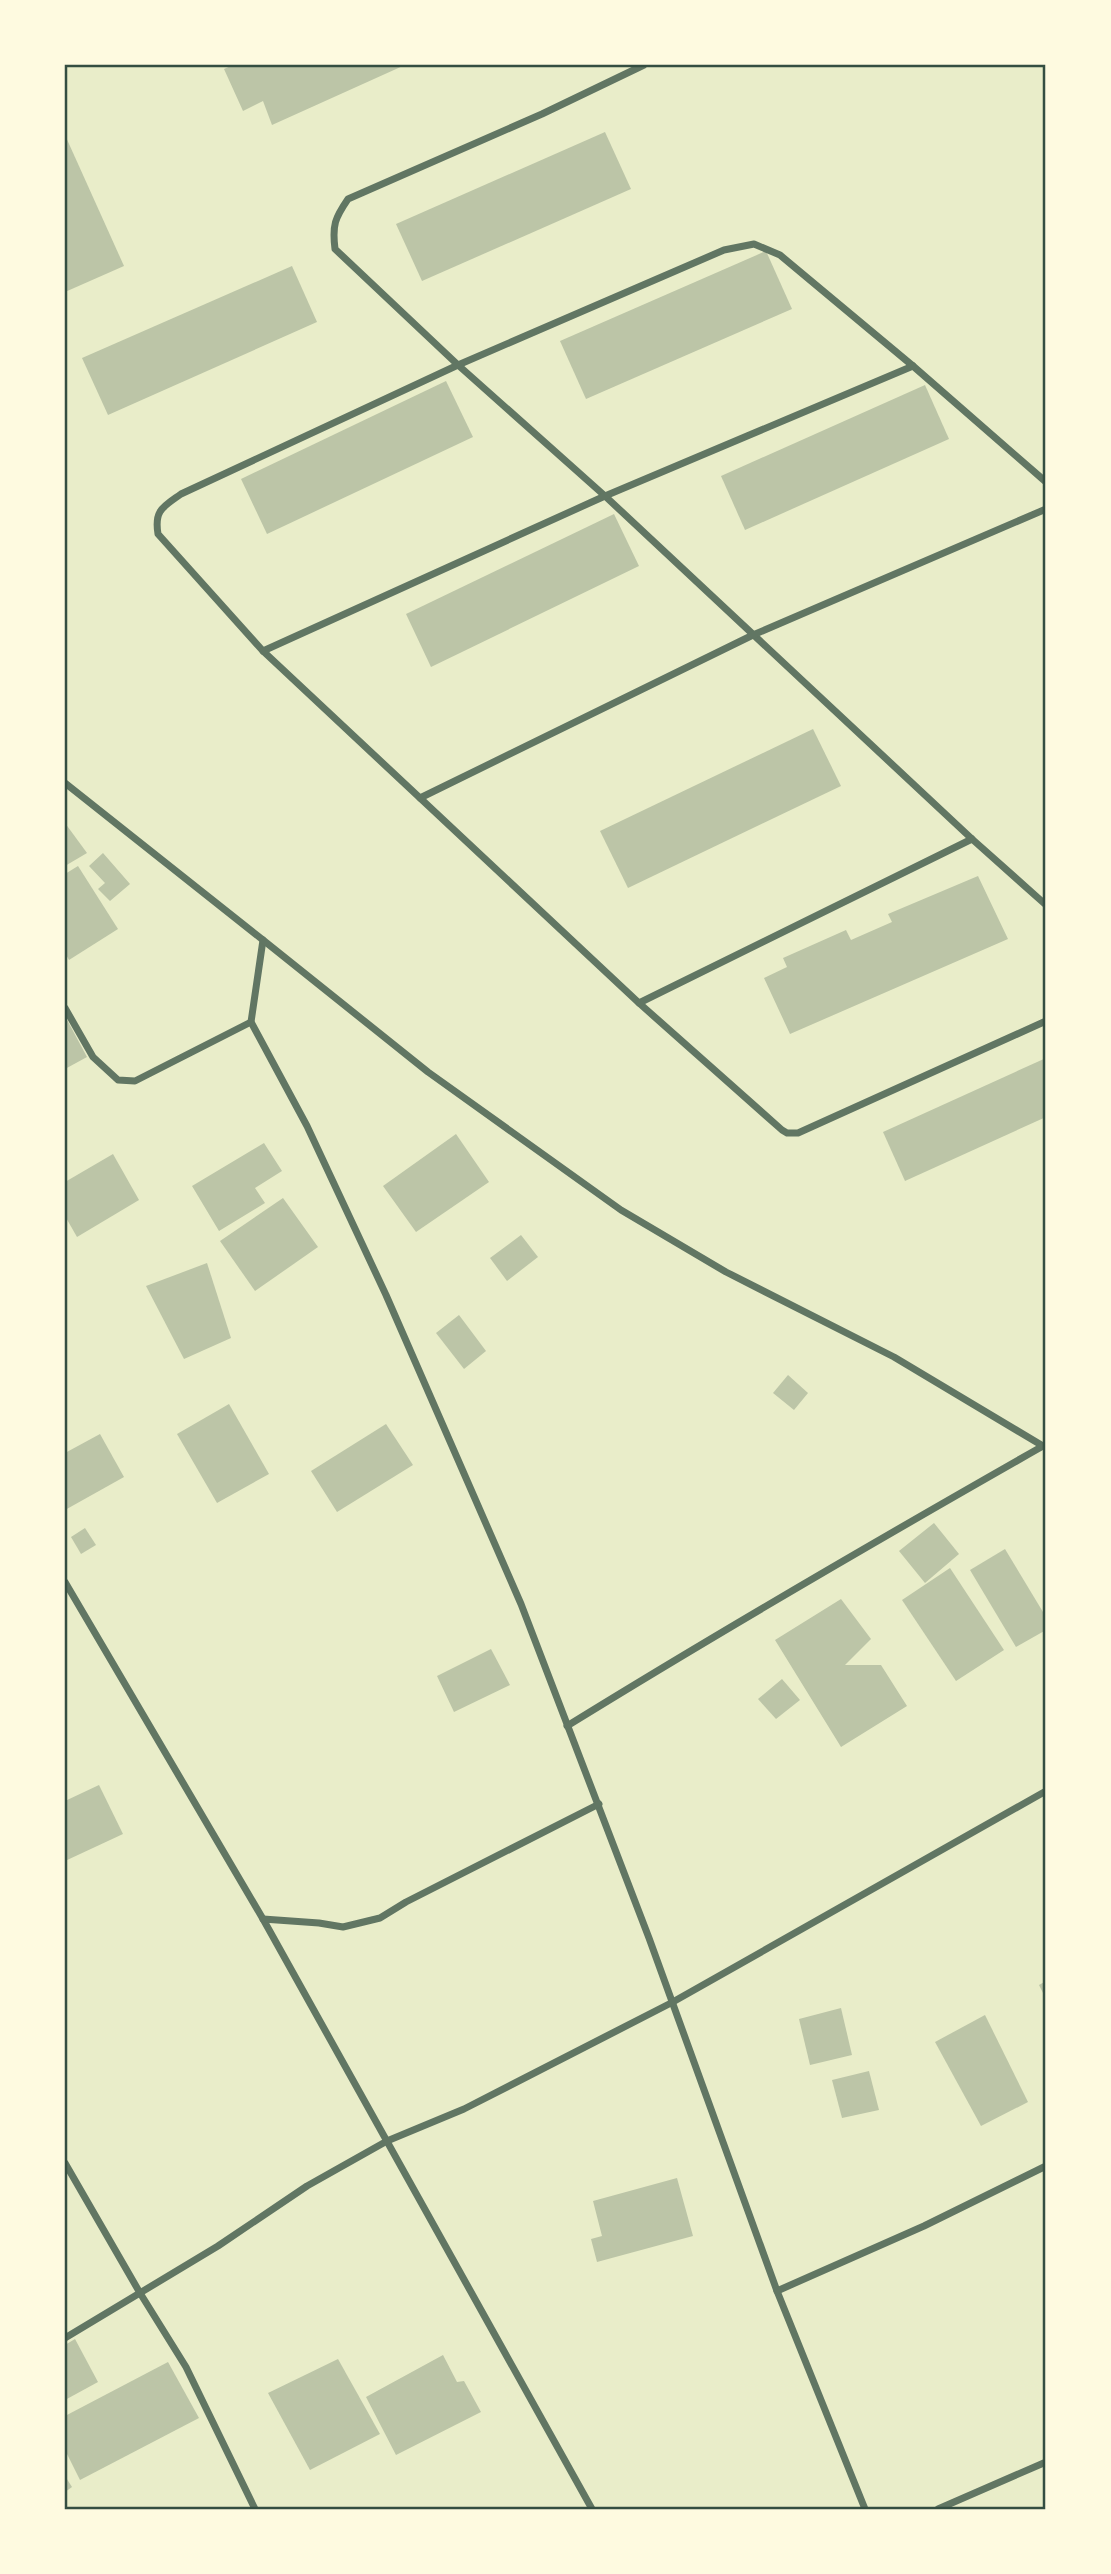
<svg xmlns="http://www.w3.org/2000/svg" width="1111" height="2574" font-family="Manrope,sans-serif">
<rect width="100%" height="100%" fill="#e9edc9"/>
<!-- building -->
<g fill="#bcc5a7">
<polygon points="233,65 405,65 272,125 263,101 243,111 224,69"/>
<polygon points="605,132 631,189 422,281 396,224"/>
<polygon points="65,135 124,266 65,292"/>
<polygon points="766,251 792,309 586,399 560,341"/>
<polygon points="292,266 317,322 108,415 82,358"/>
<polygon points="446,381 473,437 267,534 241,479"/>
<polygon points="925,385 949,439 745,530 721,476"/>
<polygon points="614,514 639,566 431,667 406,614"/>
<polygon points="813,729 841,786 628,888 600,831"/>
<polygon points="65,823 87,853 65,866"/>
<polygon points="103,853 130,884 110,901 98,889 105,883 89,866"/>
<polygon points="78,866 118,929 69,960 65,953 65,874"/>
<polygon points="978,876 1008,939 790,1034 764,978 787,967 783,958 846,930 851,940 892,922 888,914"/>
<polygon points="65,1016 87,1057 65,1069"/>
<polygon points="1046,1058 1046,1117 905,1181 883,1132"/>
<polygon points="456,1134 489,1182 416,1232 383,1186"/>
<polygon points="264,1143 282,1171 255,1188 265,1203 219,1231 192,1186"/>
<polygon points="113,1154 139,1200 77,1237 65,1216 65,1182"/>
<polygon points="283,1198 318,1247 255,1291 220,1241"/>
<polygon points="521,1235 538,1257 507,1281 490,1258"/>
<polygon points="207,1263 231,1338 184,1359 146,1286"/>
<polygon points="459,1315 486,1351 464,1369 436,1333"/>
<polygon points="788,1375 808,1393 794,1410 773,1393"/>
<polygon points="229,1404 269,1474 217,1503 177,1434"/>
<polygon points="386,1424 413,1465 337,1512 311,1471"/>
<polygon points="100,1434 124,1477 65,1510 65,1453"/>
<polygon points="934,1523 959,1554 925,1583 899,1551"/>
<polygon points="85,1528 96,1545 81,1554 71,1537"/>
<polygon points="1005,1549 1046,1617 1046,1630 1016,1647 970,1570"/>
<polygon points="950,1568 1004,1650 956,1681 902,1600"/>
<polygon points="841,1599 871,1639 845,1665 881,1665 907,1706 841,1747 775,1640"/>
<polygon points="491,1649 510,1685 454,1712 437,1676"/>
<polygon points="782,1679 800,1700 776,1719 758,1699"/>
<polygon points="99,1785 123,1834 65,1861 65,1801"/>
<polygon points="1046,1981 1046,1999 1039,1985"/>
<polygon points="841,2008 852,2055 810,2065 799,2019"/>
<polygon points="985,2015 1028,2102 981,2126 935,2042"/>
<polygon points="869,2071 879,2110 842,2118 832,2080"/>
<polygon points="677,2178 693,2236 597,2262 591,2239 602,2236 593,2201"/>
<polygon points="75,2339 98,2382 65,2400 65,2345"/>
<polygon points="443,2355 457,2382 464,2381 481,2412 396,2455 366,2397"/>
<polygon points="338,2359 380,2434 310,2470 268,2393"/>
<polygon points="168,2362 199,2418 80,2480 65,2450 65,2416"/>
<polygon points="65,2476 72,2487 65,2492"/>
</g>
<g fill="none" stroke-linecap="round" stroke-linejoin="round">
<!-- minor -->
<g stroke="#617663" stroke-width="7">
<path d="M644,65L542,114L348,199C335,218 332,225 335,249L458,365L605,496L972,839L1046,905"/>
<path d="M1046,482L913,366L780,255L754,244L724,250L458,365L181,494C163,507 154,510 158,534L263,651L639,1003L782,1130L787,1133H798L1046,1021"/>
<polyline points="263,651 605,496 913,366"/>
<polyline points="65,783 263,940 251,1022 307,1126 386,1295 521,1604 649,1938 777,2291 865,2509"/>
<polyline points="420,798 753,635 1046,509"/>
<polyline points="263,940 428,1072 621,1210 726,1272 894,1357 1043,1446 1046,1445"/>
<polyline points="639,1003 972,839"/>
<polyline points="65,1008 93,1057 118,1080 135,1081 251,1022"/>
<polyline points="65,1582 263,1919 592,2509"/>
<path d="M567,1726C724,1629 883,1537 1043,1446L1046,1447"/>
<polyline points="263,1919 319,1923 343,1927 380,1918 406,1902 599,1804"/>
<polyline points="65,2163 140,2293 186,2367 255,2509"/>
<polyline points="777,2291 924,2226 1046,2166"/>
<polyline points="65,2338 218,2246 307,2186 387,2141 464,2109 671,2003 1046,1791"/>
<polyline points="938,2509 1046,2462"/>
</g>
</g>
<!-- border -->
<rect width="1111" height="2574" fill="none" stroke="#fefae0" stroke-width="133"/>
<rect x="66" y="66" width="978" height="2442" fill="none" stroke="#344e41" stroke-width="2.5"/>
</svg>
